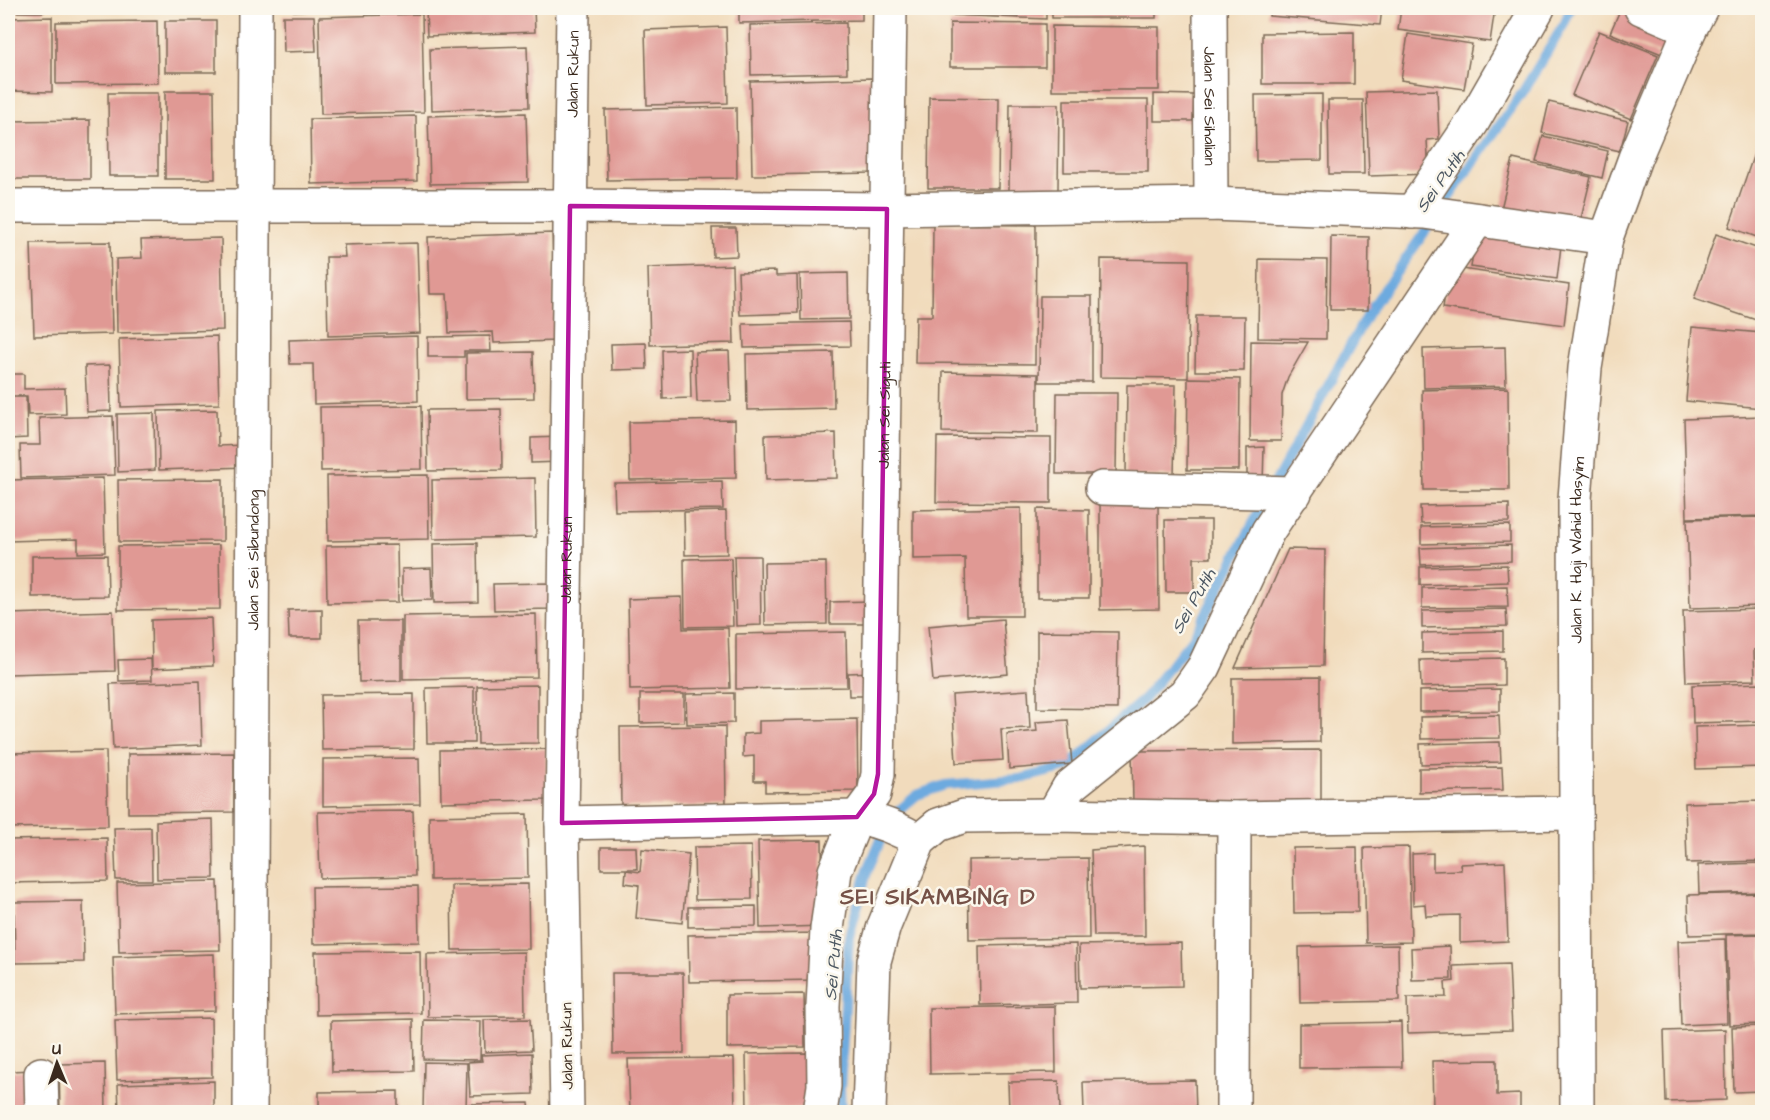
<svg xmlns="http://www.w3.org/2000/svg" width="1770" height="1120" font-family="'Architects Daughter',sans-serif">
<rect width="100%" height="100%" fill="#fbf7ec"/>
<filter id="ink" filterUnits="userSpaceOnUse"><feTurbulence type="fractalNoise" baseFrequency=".0167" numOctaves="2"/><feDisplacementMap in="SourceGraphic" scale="12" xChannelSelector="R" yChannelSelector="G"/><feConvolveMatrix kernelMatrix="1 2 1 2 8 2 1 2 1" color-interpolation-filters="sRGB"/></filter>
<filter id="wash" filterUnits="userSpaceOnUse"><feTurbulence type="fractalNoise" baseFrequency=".008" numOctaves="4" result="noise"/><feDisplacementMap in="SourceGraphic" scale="24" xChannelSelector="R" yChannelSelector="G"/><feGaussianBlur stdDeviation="1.35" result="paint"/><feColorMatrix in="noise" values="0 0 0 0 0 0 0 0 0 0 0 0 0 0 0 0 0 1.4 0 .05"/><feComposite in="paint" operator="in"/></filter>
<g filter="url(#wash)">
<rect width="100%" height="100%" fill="#f1dbbc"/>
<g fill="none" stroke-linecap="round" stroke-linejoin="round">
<!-- stream -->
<polyline stroke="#6daadf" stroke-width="10" points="841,1112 840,1089 849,937 867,872 890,818 917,795 945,785 1020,779 1067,767 1143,700 1193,638 1260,510 1368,313 1522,93 1563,26 1571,8"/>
</g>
<g id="blocks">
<!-- building -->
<g fill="#e09994">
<rect x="8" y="8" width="36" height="4"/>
<polygon points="294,8 328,8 328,9 294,11"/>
<polygon points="346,8 422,8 422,9 346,12"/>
<polygon points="426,8 534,8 535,32 427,36"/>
<polygon points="739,8 862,8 862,20 739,23"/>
<polygon points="950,8 1046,8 1046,19 950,15"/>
<rect x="1052" y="8" width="104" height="10"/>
<polygon points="1270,8 1382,8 1380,25 1269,16"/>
<polygon points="1401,8 1495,8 1490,42 1398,30"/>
<polygon points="1621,8 1675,28 1664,55 1610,33"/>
<polygon points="422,14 424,112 321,114 319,17"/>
<polygon points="283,16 314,16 316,51 284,52"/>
<polygon points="52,17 52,92 8,91 8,18"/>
<polygon points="157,21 158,83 56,84 56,22"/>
<rect x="165" y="21" width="51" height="51"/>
<polygon points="846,23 847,73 751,75 750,25"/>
<polygon points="950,23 1045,24 1045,67 950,67"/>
<polygon points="1052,26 1159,27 1159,90 1052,90"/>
<polygon points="726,27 728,103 647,105 645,30"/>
<polygon points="1599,31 1658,55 1631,119 1572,95"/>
<polygon points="1354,32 1354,84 1262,84 1262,33"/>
<polygon points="1408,34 1472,44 1464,89 1401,80"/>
<polygon points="527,46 529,107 432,110 430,49"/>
<polygon points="872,78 875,173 752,175 750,81"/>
<polygon points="1437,90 1439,139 1427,140 1429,174 1369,176 1366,92"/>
<polygon points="165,91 214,91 215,179 165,179"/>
<polygon points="108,93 158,93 158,176 109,176"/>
<polygon points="1154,94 1194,95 1193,121 1154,121"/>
<polygon points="1322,94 1322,160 1256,161 1255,95"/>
<polygon points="929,97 999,98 998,188 928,188"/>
<rect x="1064" y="100" width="84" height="72"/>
<polygon points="1328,100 1363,100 1364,174 1329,174"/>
<polygon points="1549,102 1628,121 1620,151 1542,133"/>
<polygon points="1010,104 1059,104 1058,190 1009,190"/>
<polygon points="736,107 737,178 607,180 605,110"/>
<polygon points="526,113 528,182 430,184 428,116"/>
<polygon points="416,116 417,181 311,184 310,119"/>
<polygon points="90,120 90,179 8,179 8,121"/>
<polygon points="1543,136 1608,151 1602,178 1536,162"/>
<polygon points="1758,142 1762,144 1762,239 1729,227"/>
<polygon points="1513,159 1591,177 1578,231 1500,213"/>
<polygon points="933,224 1036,225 1035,364 915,363 916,316 932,316"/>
<polygon points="712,228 736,228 737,256 713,257"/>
<polygon points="552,233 556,341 494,343 493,332 449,333 447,294 430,294 428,237"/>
<polygon points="1716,234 1762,250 1762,322 1694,299"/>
<polygon points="1476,235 1561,246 1557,279 1471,267"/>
<polygon points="1331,236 1369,237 1368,310 1330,310"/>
<polygon points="221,238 223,330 117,333 116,259 142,258 141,240"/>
<polygon points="110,242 112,334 34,336 31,243"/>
<polygon points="417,243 420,333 328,336 326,257 345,257 344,245"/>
<polygon points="1101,259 1189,260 1188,378 1100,377"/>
<polygon points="1259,259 1327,260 1326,339 1258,338"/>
<polygon points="732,265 734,343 650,345 648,268"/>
<polygon points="1449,267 1569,285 1564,325 1443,308"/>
<polygon points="776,271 776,276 797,275 798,313 740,315 738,272"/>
<polygon points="848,273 849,319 801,320 800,274"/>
<polygon points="1040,296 1092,296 1092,382 1039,382"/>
<polygon points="1196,316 1245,316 1244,371 1195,371"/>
<polygon points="849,322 850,346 744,348 743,324"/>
<polygon points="1692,327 1762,333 1762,408 1686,401"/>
<polygon points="217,336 219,404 121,407 119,339"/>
<polygon points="417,336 418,401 314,404 313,364 290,364 289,340"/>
<polygon points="490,336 491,351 464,351 464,357 428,357 428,337"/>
<polygon points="1251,341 1308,342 1288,377 1282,395 1281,441 1250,441"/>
<polygon points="646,343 647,369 612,370 611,344"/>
<polygon points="1505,347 1506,386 1424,388 1423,349"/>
<polygon points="690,349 691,398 663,399 662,350"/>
<polygon points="729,351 731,401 697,402 695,352"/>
<polygon points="533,352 534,398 466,399 466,353"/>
<polygon points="833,352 834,408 747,410 746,354"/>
<polygon points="110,365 111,411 87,412 85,366"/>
<polygon points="943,372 1038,374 1038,433 942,432"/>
<polygon points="8,374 24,374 24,389 65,388 66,414 28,415 27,396 8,396"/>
<polygon points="1188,378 1240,379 1239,470 1187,470"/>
<polygon points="1127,385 1176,385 1174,476 1126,476"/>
<polygon points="1508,388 1509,490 1424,490 1422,390"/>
<polygon points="1057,393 1117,393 1116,474 1056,474"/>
<polygon points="8,397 26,397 27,438 8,439"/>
<polygon points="421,406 422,469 321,471 320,407"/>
<polygon points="501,409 502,470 428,471 427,410"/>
<polygon points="217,410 218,446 245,445 246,467 159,470 158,411"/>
<polygon points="154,413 155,470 118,472 117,414"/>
<polygon points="113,416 115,475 21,478 20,445 40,445 39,418"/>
<polygon points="1762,416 1762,516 1687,518 1684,419"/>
<polygon points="735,420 736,478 630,480 629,422"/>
<polygon points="836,433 837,478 766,480 765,435"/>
<polygon points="560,437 560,462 531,463 531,438"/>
<polygon points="937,437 1051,438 1051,503 936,502"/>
<polygon points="1264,447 1263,484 1247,483 1247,448"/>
<polygon points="428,475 429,539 328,541 327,476"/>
<polygon points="103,478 105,552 78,553 78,539 8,541 8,480"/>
<polygon points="535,478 536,537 433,539 432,480"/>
<polygon points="223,479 223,541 119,542 118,480"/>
<polygon points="722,481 723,509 615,511 614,483"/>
<polygon points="1100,501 1158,501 1159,609 1100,610"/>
<polygon points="1509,504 1509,522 1421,524 1420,506"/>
<polygon points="1021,508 1022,616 966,616 965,558 913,559 913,510"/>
<polygon points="1037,509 1089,510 1089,598 1037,598"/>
<polygon points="726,511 727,554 685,555 684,512"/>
<polygon points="1762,517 1762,606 1690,608 1687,519"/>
<polygon points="1165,520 1211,520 1211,558 1194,558 1194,592 1166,592"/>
<polygon points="1510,525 1510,542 1421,544 1421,527"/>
<polygon points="477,543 478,602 434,603 433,544"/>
<polygon points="219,545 220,609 118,610 118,546"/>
<polygon points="397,545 398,602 327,603 326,546"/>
<polygon points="1511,545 1511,561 1421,565 1420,548"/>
<polygon points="1288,549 1325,550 1323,666 1235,668"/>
<polygon points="107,555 108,596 32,597 32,556"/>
<polygon points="734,556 760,556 761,625 736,626"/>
<polygon points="731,558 733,626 685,627 684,559"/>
<polygon points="826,562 827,624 765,625 764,563"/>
<polygon points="1507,565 1508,582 1420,585 1420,567"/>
<polygon points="431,568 432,600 402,601 402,569"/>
<polygon points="552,583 552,609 494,610 493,584"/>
<polygon points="1507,586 1508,607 1422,608 1422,588"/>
<polygon points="682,597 683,629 728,628 730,688 630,690 628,599"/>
<polygon points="873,601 874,624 830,624 830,602"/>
<polygon points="322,609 322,638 289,638 288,610"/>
<polygon points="1506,609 1507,626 1422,628 1422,611"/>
<polygon points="1762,609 1762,649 1754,650 1755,680 1686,682 1683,611"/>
<polygon points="113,611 115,671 8,674 8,614"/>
<polygon points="536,614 537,677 403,679 403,616"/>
<polygon points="211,618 213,666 152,669 151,620"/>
<polygon points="1003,619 1008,674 933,681 928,626"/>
<polygon points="358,621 401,621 401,681 359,682"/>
<polygon points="1037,631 1118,632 1117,709 1037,708"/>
<polygon points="1503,631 1503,651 1422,653 1422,633"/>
<polygon points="846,632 847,687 736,689 736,634"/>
<polygon points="1504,658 1504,685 1421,687 1420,660"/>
<polygon points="151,659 152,680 119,681 118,660"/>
<polygon points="874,672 875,696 849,696 848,673"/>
<polygon points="1320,677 1320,742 1232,744 1232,678"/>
<polygon points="200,681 202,745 113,749 110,684"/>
<polygon points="1762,683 1762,721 1693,723 1692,685"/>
<polygon points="538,685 538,743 478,744 477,686"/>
<polygon points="474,687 474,743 427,743 426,688"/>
<polygon points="1500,689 1500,711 1419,712 1419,691"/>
<polygon points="1028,690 1030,728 1001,729 1003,760 956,763 952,695"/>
<polygon points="734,693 734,723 687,724 686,694"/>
<polygon points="414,694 414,749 322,750 321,695"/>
<polygon points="640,694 684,694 684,722 640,723"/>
<polygon points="1499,715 1500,738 1421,739 1420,717"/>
<polygon points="857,719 858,791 765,792 765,781 754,781 754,756 743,757 743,734 759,733 759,721"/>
<polygon points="1068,720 1072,764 1009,769 1007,734 1037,731 1036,722"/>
<polygon points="1762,725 1762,767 1696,769 1695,727"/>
<polygon points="725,726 726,806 621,807 620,727"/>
<polygon points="1500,742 1501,762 1421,764 1420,744"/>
<polygon points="546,749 547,800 441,802 440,750"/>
<polygon points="1321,750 1321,802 1133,804 1132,751"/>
<polygon points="106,751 108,826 8,828 8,753"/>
<polygon points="234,753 234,812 128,813 128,754"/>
<polygon points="419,758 420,804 323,806 323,759"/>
<polygon points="1502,767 1503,790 1419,792 1419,768"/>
<polygon points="1762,801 1762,861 1687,863 1685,803"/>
<polygon points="413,811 415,876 320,878 318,812"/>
<polygon points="527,814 528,878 430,880 429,816"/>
<polygon points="213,819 214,878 157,879 156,821"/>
<polygon points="151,827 152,880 116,880 114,828"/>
<polygon points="107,838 108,881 8,883 8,840"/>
<polygon points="822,840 823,926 760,928 758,841"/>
<polygon points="751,846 752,899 695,900 694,847"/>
<polygon points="1144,846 1145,936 1094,936 1091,850"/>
<polygon points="601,847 636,847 637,869 601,869"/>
<polygon points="1357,847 1358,912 1294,913 1293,848"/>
<polygon points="1409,847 1411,942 1366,943 1364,848"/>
<polygon points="642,849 689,854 682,923 636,918 639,885 625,883 626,870 640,872"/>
<polygon points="1433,853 1433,871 1461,870 1460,864 1505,862 1508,941 1460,943 1460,915 1426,916 1425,904 1413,905 1412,854"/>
<polygon points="1088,858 1089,938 969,940 968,860"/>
<polygon points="1762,863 1762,892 1699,894 1698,865"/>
<polygon points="218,881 220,950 119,952 117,883"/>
<polygon points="528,884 529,949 452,950 451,885"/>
<polygon points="418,886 419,942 313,944 312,887"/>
<polygon points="1762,893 1762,933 1689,935 1688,895"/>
<polygon points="83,901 84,962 15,963 14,902"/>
<polygon points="756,906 756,926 688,927 688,907"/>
<polygon points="818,933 819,980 689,982 688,935"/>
<polygon points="1762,934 1762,1024 1729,1025 1726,935"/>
<polygon points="1725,939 1727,1023 1681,1025 1678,941"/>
<polygon points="1181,943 1182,986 1080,988 1079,945"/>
<polygon points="1076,944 1077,1003 980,1005 979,946"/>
<polygon points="1398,945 1399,1001 1300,1003 1299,947"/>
<polygon points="1450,946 1451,979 1412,980 1411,948"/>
<polygon points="420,951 421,1013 316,1015 315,952"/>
<polygon points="524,952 525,1016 428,1017 427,954"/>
<polygon points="214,954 215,1011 115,1014 113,957"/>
<polygon points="1509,964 1512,1030 1408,1033 1407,998 1446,997 1445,982 1454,981 1453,966"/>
<polygon points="612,973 683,973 684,1053 613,1054"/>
<rect x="8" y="988" width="2" height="28"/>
<polygon points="804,994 805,1047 727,1048 727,995"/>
<polygon points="1055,1006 1056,1072 930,1074 929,1008"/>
<polygon points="211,1018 212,1077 117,1080 115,1020"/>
<polygon points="413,1019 414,1071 332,1072 331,1021"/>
<polygon points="530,1019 532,1050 485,1052 484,1020"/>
<polygon points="424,1020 481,1021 480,1060 423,1059"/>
<polygon points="1401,1022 1402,1067 1299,1068 1299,1024"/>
<polygon points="1762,1026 1762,1091 1734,1092 1732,1027"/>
<polygon points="1725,1029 1726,1100 1666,1102 1664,1031"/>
<polygon points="532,1053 533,1094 470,1096 468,1062 482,1061 481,1055"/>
<polygon points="807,1053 808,1108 747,1109 746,1054"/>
<polygon points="734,1058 735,1112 630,1112 628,1059"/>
<polygon points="1497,1060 1497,1095 1520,1094 1520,1112 1433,1112 1432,1061"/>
<polygon points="424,1062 467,1063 466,1112 423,1112"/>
<polygon points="105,1063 106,1112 60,1112 59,1064"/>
<polygon points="37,1070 38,1112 8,1112 8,1071"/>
<polygon points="1195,1080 1196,1112 1084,1112 1083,1082"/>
<polygon points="214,1081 214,1112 119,1112 118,1084"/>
<polygon points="1059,1081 1060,1112 1009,1112 1008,1082"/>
<polygon points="398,1091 398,1112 319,1112 319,1092"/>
<polygon points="529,1103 530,1112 469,1112 469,1104"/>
</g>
</g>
</g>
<g filter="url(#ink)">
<use href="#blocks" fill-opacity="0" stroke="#7b6855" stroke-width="1.5"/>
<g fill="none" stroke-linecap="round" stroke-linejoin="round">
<!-- minor casing -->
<g stroke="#7b6855" stroke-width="36">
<g id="minor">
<path id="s1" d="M1210,8L1211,204"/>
<polyline points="1641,8 1690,29"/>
<polyline points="8,206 570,206 887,209 1211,204 1424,212 1606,238"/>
<polyline points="1412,212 1472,123 1538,8"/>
<polyline points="1102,488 1295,493"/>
<polyline points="1053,815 1069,787 1185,694 1204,667 1268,531 1477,220"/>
<path d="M562,823L857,817C879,821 900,829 919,841"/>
<polyline points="41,1074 42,1112"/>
<path id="s2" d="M250,1112L255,8"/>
<path id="s3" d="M567,1112L562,823L573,8"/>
<path id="s4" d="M820,1112L824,1086L823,1006L827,929L835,871L857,817L874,794L878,774L890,8"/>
<polyline points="869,1112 874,961 884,926 919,841 938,825 964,816 1053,815 1234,818 1576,813"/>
<polyline points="1233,1112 1234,818"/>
<path id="s5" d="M1577,1112L1575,499L1585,368L1606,238L1635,158L1690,29L1701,8"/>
</g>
</g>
<!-- minor -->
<use href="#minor" stroke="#fff" stroke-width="33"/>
</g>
</g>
<!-- marked area -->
<path fill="none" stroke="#b5179e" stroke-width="4.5" stroke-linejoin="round" d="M570,206L887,209L878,774L874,794L857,817L562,823Z"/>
<g text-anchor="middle" stroke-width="5" stroke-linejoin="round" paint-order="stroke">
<!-- street labels -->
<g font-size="16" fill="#3b2a1e" stroke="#fbf7ec">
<text dy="6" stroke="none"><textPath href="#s3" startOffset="1038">Jalan Rukun</textPath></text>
<text dy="6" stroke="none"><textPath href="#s1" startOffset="98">Jalan Sei Sihalian</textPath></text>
<text dy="6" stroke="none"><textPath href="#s4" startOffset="708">Jalan Sei Siguti</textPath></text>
<text dy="6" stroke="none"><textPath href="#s5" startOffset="562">Jalan K. Haji Wahid Hasyim</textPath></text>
<text dy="6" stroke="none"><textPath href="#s2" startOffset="552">Jalan Sei Sibundong</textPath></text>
<text dy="6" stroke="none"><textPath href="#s3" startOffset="552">Jalan Rukun</textPath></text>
<text transform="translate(566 1046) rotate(-91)" y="6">Jalan Rukun</text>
</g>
<!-- water labels -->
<g font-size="18" font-style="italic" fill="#4c5762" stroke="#fbf7ec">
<text transform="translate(1440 181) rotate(-55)" y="6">Sei Putih</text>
<text transform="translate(1193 601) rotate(-60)" y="6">Sei Putih</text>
<text transform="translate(833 965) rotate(-85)" y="6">Sei Putih</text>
</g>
<!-- district labels -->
<g font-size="22" font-weight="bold" letter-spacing="1.5" fill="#755147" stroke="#fbf7ec">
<text x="938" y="904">SEI SIKAMBING D</text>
</g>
</g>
<!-- margin -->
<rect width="1770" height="1120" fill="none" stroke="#fbf7ec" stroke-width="30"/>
<!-- north arrow -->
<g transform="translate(57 1063) rotate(358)" stroke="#fbf7ec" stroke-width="4.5" paint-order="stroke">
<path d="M0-4.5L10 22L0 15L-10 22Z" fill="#3b2a1e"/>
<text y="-9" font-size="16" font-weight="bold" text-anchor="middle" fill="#3b2a1e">U</text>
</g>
</svg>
